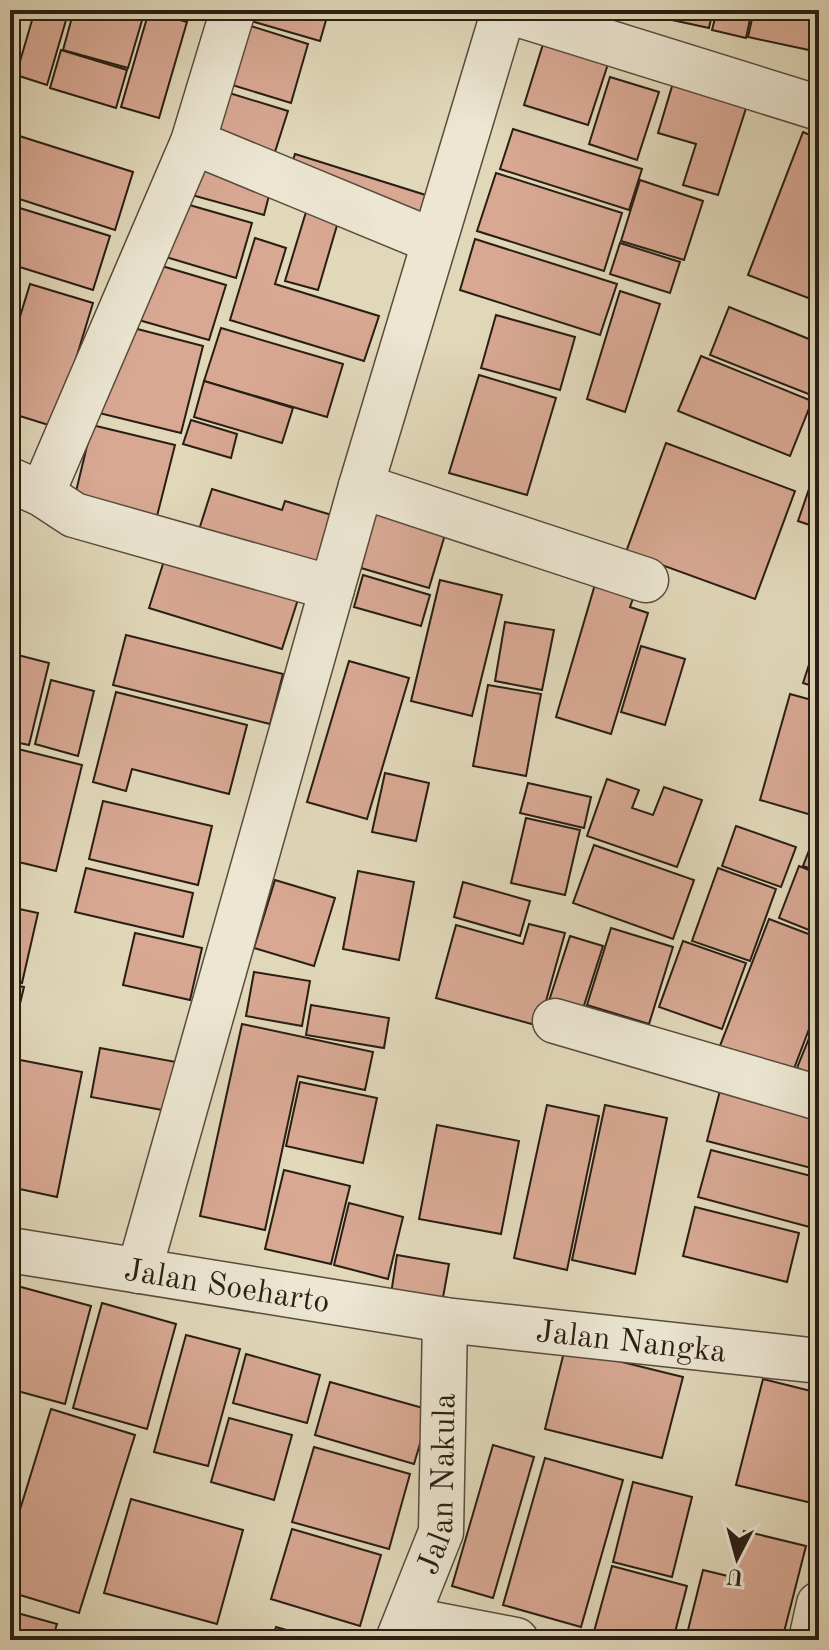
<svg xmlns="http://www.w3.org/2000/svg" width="829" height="1650" font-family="'Old Standard TT',serif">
<rect width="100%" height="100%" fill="#e1d8ba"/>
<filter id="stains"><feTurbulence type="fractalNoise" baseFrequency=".0025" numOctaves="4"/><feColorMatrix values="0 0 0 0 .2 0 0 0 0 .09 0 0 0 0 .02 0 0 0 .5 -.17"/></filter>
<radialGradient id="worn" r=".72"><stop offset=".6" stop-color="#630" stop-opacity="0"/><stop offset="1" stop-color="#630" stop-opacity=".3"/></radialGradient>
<!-- building -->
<g fill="#d8a893" stroke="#291e14" stroke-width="2">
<polygon points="35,10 69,10 47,85 16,75"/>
<polygon points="74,10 119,10 143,17 128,68 63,50"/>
<polygon points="239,10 329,10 320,41 237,17"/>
<polygon points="626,10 713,10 709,28"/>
<polygon points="717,10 752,10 746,38 712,30"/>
<polygon points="754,10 818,10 809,50 748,37"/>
<polygon points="149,11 187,22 159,118 121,107"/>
<polygon points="235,21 308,44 291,103 216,80"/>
<polygon points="544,41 609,61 588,125 524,105"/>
<polygon points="61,50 127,70 116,108 50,88"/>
<polygon points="676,73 750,96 718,195 683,185 696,144 658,133"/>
<polygon points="610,77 659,92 637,160 589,144"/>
<polygon points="213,88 288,111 273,158 199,136"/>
<polygon points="513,129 642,169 629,210 500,169"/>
<polygon points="803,132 819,139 819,280 811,299 748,275"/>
<polygon points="13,134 133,172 115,230 10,196 10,143"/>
<polygon points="295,154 432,197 424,223 287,178"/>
<polygon points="190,157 273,180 264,215 181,192"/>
<polygon points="496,173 622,213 604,271 477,231"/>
<polygon points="640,180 703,201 684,260 621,241"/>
<polygon points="172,200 252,223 236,278 156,254"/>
<polygon points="10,205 110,236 93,290 10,264"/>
<polygon points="306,212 338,222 318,290 285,281"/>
<polygon points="255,238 286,248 275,284 379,316 364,361 230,320"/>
<polygon points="475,239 617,284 600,335 460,290"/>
<polygon points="620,243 680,262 670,293 610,274"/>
<polygon points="145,261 226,285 209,340 128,317"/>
<polygon points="30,284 93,303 55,427 10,413 10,349"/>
<polygon points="620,291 660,304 625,412 587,399"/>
<polygon points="729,307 819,343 819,388 816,397 710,355"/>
<polygon points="496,315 575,337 560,390 481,368"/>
<polygon points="118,324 203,346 181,433 95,412"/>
<polygon points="221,328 343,364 327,417 204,381"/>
<polygon points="701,356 812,401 790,456 678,411"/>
<polygon points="479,375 556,398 527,495 449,473"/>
<polygon points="204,381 293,408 282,443 194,417"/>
<polygon points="191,420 237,434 231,458 183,444"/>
<polygon points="92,425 175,445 155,524 73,504"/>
<polygon points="666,443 795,491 755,599 626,552"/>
<polygon points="819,460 819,528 798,521"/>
<polygon points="212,489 282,510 285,501 335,516 317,575 196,539"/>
<polygon points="377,508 447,528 429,588 361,568"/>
<polygon points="169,545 302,587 282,649 149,608"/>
<polygon points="363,575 430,595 421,626 354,607"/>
<polygon points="440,580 502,595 472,716 411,701"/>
<polygon points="596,581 635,593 630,607 648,613 611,734 556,717"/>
<polygon points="505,622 554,630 542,690 495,681"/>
<polygon points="819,634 819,688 803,683"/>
<polygon points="126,635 283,674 270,724 113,685"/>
<polygon points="641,646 685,659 665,725 621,712"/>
<polygon points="10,653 49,663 29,745 10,741"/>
<polygon points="349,661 409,678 367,819 307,802"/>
<polygon points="51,680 94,691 78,756 35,744"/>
<polygon points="488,685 541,694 526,776 473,766"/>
<polygon points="116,692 247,725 229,794 132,769 126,791 93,782"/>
<polygon points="790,694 819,702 819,802 815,816 760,800"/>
<polygon points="10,747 82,765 56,871 10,860"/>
<polygon points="385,773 429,783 416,841 372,832"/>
<polygon points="607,779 639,790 632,808 653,815 664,787 702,800 677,867 587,836"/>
<polygon points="528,783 591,797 584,828 520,813"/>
<polygon points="103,801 212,826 198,885 89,859"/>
<polygon points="526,818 580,830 565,895 511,883"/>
<polygon points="819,825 819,872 803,866"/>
<polygon points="736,826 796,847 781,887 722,866"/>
<polygon points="594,845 694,880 673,939 573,903"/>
<polygon points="799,866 819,874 819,934 779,918"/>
<polygon points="86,868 193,893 183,937 75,912"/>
<polygon points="718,868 776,889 750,961 692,941"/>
<polygon points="358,871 414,882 399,960 343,949"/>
<polygon points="275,880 335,898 314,966 254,948"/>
<polygon points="463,882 530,901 520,936 454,917"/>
<polygon points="10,907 38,913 22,983 10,981"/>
<polygon points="769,919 819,938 819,1003 790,1079 718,1051"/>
<polygon points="529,924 565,933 539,1026 436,998 456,925 523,944"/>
<polygon points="611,928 673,947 649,1024 587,1005"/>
<polygon points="135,933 202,948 190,1000 123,985"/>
<polygon points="570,936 603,946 580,1018 547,1007"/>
<polygon points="683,941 746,963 722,1029 659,1007"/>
<polygon points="254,972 310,981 302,1026 246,1016"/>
<polygon points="10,984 24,987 11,1041 10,1041"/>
<polygon points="311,1005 389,1018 384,1048 306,1035"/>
<polygon points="818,1016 819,1016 819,1077 797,1068"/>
<polygon points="242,1024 373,1052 365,1090 298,1076 265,1230 200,1216"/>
<polygon points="100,1048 176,1062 168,1111 91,1097"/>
<polygon points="10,1058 82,1072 57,1197 10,1187"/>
<polygon points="300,1082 377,1098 363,1163 286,1146"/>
<polygon points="722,1083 819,1108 819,1170 707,1141"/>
<polygon points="547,1105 599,1116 567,1270 514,1258"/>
<polygon points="605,1105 667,1118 635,1274 572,1260"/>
<polygon points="437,1125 519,1141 501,1234 419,1219"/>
<polygon points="711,1150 819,1178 819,1221 817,1229 698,1197"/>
<polygon points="284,1170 350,1186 331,1264 265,1249"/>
<polygon points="349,1203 403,1217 388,1279 334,1265"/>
<polygon points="695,1207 799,1233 787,1282 683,1256"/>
<polygon points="397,1255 449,1264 442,1303 391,1294"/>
<polygon points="10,1284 91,1306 65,1404 10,1389"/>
<polygon points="102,1303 176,1324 147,1429 73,1408"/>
<polygon points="186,1335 240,1349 208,1466 154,1452"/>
<polygon points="565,1348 683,1377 662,1458 545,1429"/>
<polygon points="246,1354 320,1375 307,1423 233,1403"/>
<polygon points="763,1379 819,1393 819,1475 812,1503 736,1485"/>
<polygon points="330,1382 430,1410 414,1464 315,1435"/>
<polygon points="51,1409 135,1435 79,1613 10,1592 10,1542"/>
<polygon points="229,1418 292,1435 274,1500 211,1482"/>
<polygon points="493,1445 534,1457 493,1598 452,1586"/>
<polygon points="314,1447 410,1474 389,1549 292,1522"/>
<polygon points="545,1458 623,1480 581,1627 503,1605"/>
<polygon points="633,1482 692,1497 672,1577 613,1562"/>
<polygon points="131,1499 243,1530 217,1624 104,1593"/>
<polygon points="292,1529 381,1555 360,1626 271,1599"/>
<polygon points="744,1531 806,1546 782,1640 710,1640 687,1634 703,1570 732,1577"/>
<polygon points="612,1566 687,1586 673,1640 592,1639"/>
<polygon points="10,1611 57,1624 52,1640 10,1640"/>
<polygon points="276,1627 321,1640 272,1640"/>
</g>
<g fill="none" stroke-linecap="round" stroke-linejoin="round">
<!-- minor casing -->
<g stroke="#574c3e" stroke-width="47">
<g id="minor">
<polyline points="504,10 819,108"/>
<polyline points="193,142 433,241"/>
<polyline points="10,480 42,494 74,515 332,588"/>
<polyline points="361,486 646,580"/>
<polyline points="42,494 193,142 233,10"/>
<polyline points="555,1021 819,1098"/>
<path id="s1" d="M10,1250L445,1320L819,1361"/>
<polyline points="139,1271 361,486 504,10"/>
<polyline points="407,1619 516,1640"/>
<path id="s2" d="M398,1640L441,1532L445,1320"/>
<polyline points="811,1640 819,1604"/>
</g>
</g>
<!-- minor -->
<use href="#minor" stroke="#ece6d2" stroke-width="44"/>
</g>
<g text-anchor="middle" stroke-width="8" stroke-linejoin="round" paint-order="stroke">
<!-- street labels -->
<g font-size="32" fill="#291e14" stroke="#ece6d2">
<text dy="11" stroke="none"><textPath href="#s1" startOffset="220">Jalan Soeharto</textPath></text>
<text dy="11" stroke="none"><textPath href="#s1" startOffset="628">Jalan Nangka</textPath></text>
<text dy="11" stroke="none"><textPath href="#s2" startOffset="164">Jalan Nakula</textPath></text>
</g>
</g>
<!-- margin -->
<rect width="829" height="1650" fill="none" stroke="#e1d8ba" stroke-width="40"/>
<rect x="12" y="12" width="805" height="1626" fill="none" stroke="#291e14" stroke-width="4"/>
<rect x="20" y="20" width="789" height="1610" fill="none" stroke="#291e14" stroke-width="2"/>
<!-- north arrow -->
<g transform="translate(737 1558) rotate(186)" stroke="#ece6d2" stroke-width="6" paint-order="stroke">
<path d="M0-6L14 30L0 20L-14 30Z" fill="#291e14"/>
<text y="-12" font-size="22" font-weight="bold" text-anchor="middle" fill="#291e14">U</text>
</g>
<rect width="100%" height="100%" filter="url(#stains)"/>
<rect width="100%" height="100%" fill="url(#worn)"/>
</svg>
